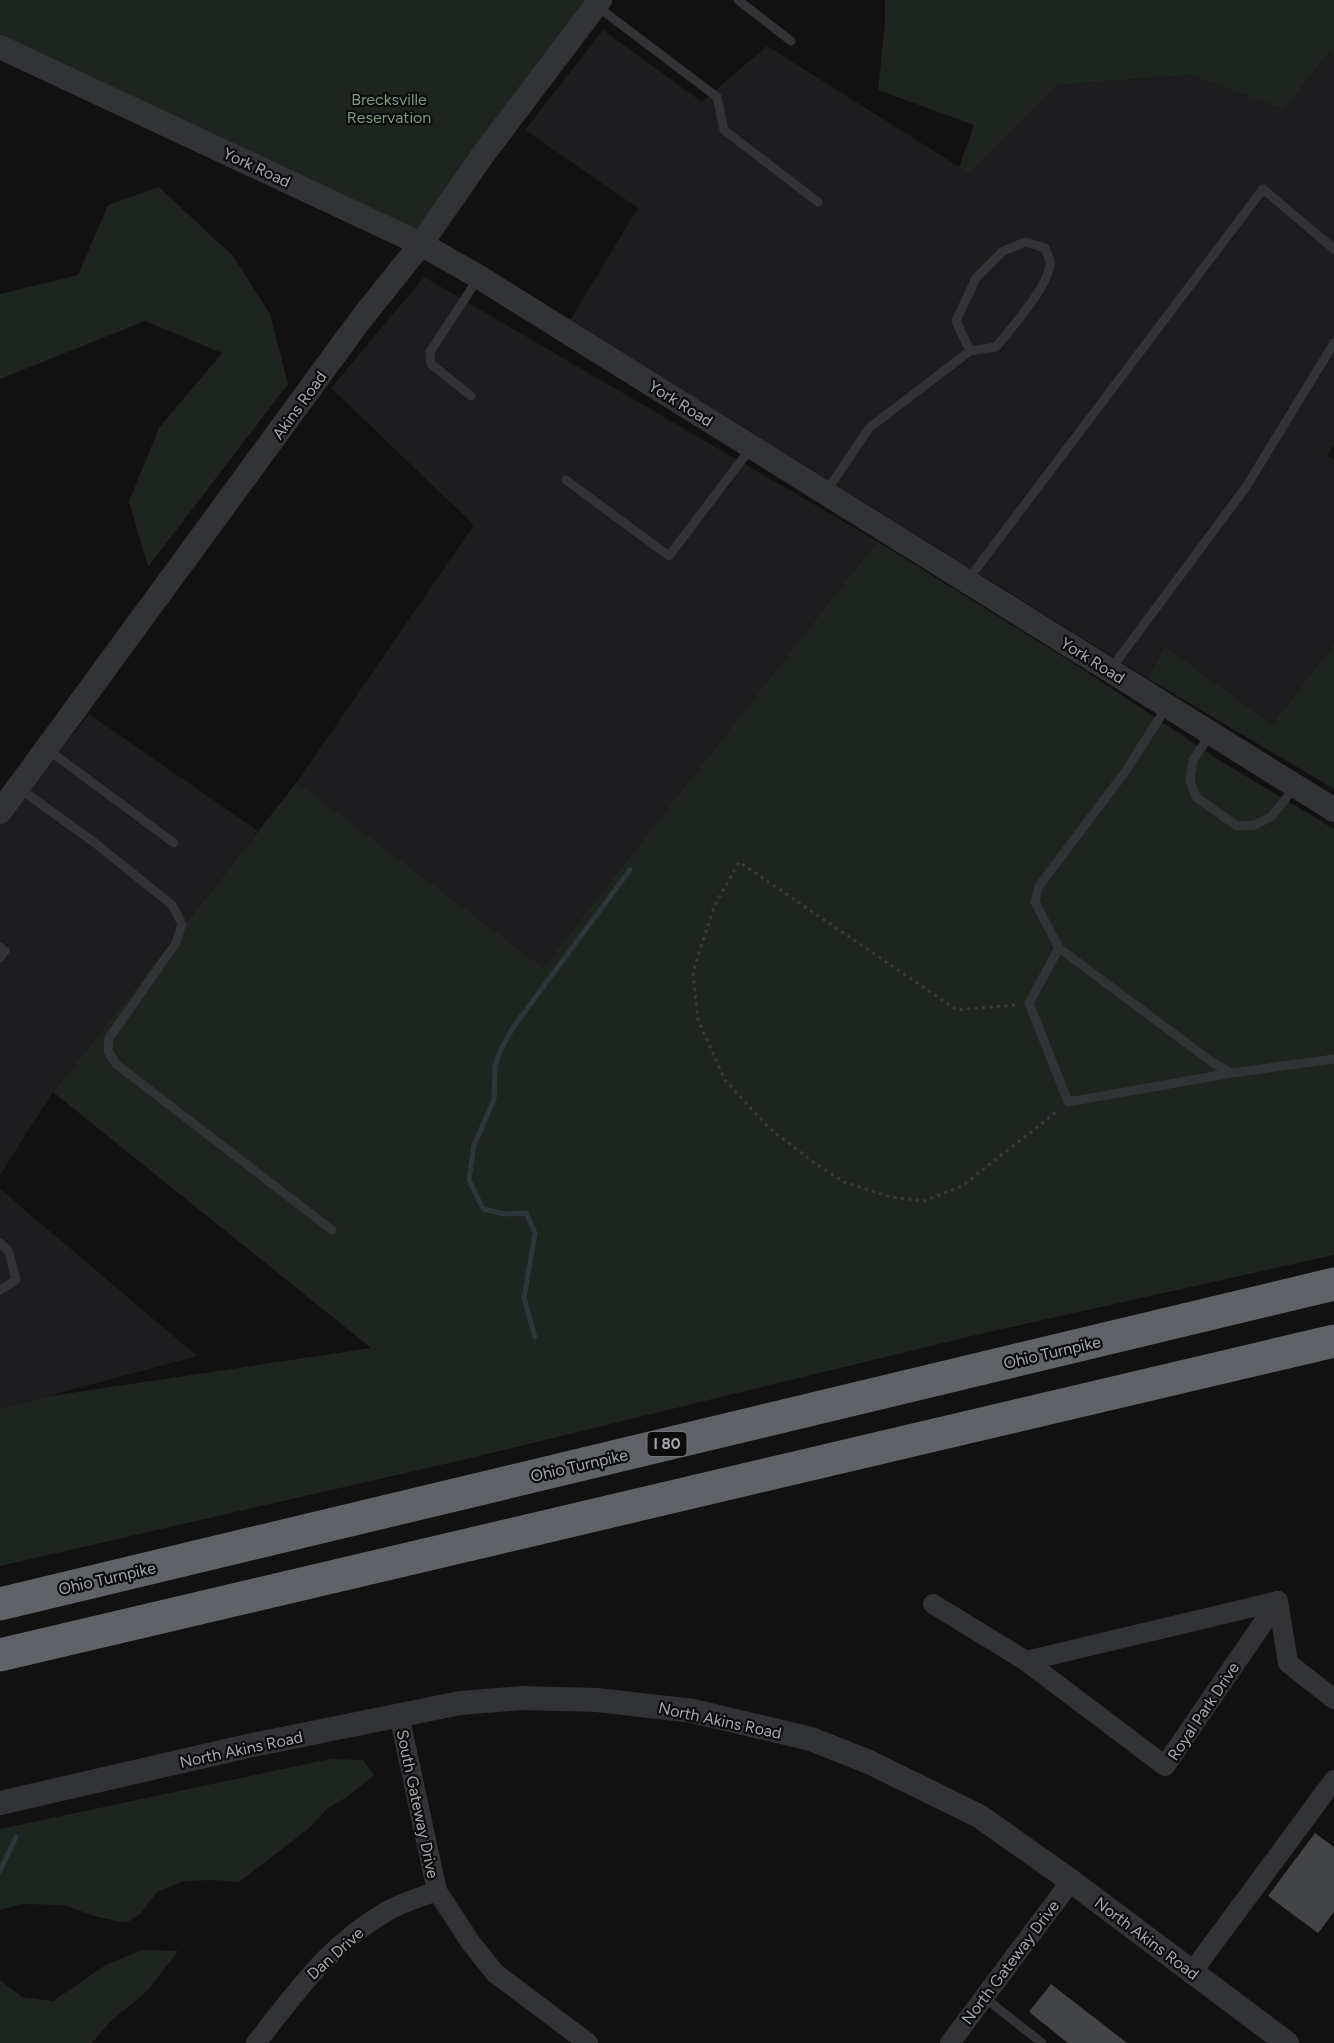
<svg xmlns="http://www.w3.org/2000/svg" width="1334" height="2043" font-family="Figtree,sans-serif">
<rect width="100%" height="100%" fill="#111112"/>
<!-- built -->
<g fill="#1d1d1f">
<polygon points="603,30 702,102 767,46 969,173 1056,85 1190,75 1284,108 1330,50 1334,58 1334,444 1327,455 1334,460 1334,644 1272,724 1165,646 1147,678 570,320 638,208 525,130"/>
<polygon points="424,277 877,541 543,969 297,782 474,525 331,388"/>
<polygon points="89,714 258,831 53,1092 0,1175 0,824"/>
<polygon points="0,1189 197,1356 0,1409"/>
</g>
<!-- green -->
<g fill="#1e241e">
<polygon points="0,0 606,0 424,244 0,52"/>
<polygon points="885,0 1334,0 1334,58 1330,51 1284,109 1190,75 1057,85 969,173 959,167 974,125 878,90 885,24"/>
<polygon points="159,187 233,256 270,314 288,384 148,567 129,501 159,428 222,353 145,321 0,379 0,294 78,275 108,205"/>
<polygon points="877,541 1078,666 1219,760 1334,829 1334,1255 980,1334 471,1458 0,1566 0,1409 44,1397 371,1348 53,1092 297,782 543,968"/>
<polygon points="1334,644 1334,789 1147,678 1165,646 1272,724"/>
<polygon points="330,1759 363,1760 374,1775 347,1797 328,1808 308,1829 239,1882 214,1880 184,1881 157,1892 141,1913 126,1923 94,1916 64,1905 22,1904 0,1910 0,1829"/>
<polygon points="142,1950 178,1951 147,1991 111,2021 92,2043 0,2043 0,1980 22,1997 53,2001 106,1965"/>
</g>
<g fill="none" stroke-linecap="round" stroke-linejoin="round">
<!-- stream -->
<g stroke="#2e363b" stroke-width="5">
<polyline points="535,1337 524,1298 535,1233 526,1213 505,1214 483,1209 469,1180 474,1145 494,1100 495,1065 501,1049 514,1026 630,870"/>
<polyline points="0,1871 16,1837"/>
</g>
</g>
<!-- building -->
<g fill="#434447">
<polygon points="1315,1833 1334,1847 1334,1912 1318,1933 1268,1896"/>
<polygon points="1051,1984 1127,2043 1068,2043 1029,2012"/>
</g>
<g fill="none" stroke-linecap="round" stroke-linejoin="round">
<!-- path -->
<polyline stroke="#383a3e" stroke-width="3" stroke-dasharray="3 4.5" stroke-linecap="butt" points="1015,1005 957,1010 739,862 714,907 693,972 698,1020 725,1080 768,1127 813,1162 844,1182 891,1197 924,1201 962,1186 1059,1110"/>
<!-- service -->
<g stroke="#323337" stroke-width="9">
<polyline points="738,0 791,41"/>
<polyline points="598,7 717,97 724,130 818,202"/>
<polyline points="471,396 431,364 430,352 479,277"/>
<polyline points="566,480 669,556 750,449"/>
<path d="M826,492L869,428L970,351L956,321L976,278L1003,251L1026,242L1045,248C1046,251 1049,257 1050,261C1051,285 1011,328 996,347L970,351"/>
<polyline points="967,581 1263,189 1334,249"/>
<polyline points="1110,670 1246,487 1334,343"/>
<polyline points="1166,708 1125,772 1039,886 1035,902 1059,948 1213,1063 1232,1073 1334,1059"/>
<polyline points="1210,735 1193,760 1190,780 1196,797 1237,826 1255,825 1272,816 1295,787"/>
<polyline points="47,749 174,843"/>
<polyline points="19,788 95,843 172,905 182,924 176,943 109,1038 108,1051 116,1064 332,1230"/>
<polyline points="0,947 5,951 0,958"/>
<polyline points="1059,948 1029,1003 1068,1102 1232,1073"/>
<polyline points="0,1243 9,1252 16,1280 0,1290"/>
<polyline points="985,1998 1042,2043"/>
</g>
<!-- minor -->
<g stroke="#323337" stroke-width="20">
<polyline points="1278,1601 1288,1663 1334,1699"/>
<polyline points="933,1604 1026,1661 1165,1766 1278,1601"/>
<polyline points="1026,1661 1278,1601"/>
<polyline points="399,1715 437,1891 471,1943 495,1973 588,2043"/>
<polyline points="1192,1972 1334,1780"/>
<path d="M256,2043C298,1990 329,1944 389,1910C404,1902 421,1897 437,1891"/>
<polyline points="950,2043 1071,1881"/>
</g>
<!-- tertiary -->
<g stroke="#323337" stroke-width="24">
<polyline points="0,47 421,244 479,277 1334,810"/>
<polyline points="0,812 361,319 421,244 482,156 600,0"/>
<polyline points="0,1803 248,1746 460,1703 522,1698 597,1700 693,1711 811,1739 869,1762 979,1816 1071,1881 1287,2043"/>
</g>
<!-- motorway -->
<g stroke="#5f6267" stroke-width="33">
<polyline points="0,1604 1334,1284"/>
<polyline points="0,1655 1334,1341"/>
</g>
</g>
<g text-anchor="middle" stroke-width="4.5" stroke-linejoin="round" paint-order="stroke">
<!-- shield labels -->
<rect fill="#0c0c0d" stroke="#767a80" stroke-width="1.5" x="647.5" y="1432" width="39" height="24" rx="4.5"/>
<g font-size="15" font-weight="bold" fill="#a4a9b1">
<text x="667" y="1449">I 80</text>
</g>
<!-- park labels -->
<g font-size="16" fill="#7c9b7c" stroke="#0c0c0d">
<text x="389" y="105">Brecksville<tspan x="389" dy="18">Reservation</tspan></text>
</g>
<!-- street labels -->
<g font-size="16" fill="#a4a9b1" stroke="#0c0c0d">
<text transform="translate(257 167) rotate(25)" y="6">York Road</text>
<text transform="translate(681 403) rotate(32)" y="6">York Road</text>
<text transform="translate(299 405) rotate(-54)" y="6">Akins Road</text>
<text transform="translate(1093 660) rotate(32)" y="6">York Road</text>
<text transform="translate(1052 1352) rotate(-13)" y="6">Ohio Turnpike</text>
<text transform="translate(579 1465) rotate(-13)" y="6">Ohio Turnpike</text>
<text transform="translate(107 1578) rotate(-13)" y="6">Ohio Turnpike</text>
<text transform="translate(1203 1711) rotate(-56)" y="6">Royal Park Drive</text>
<text transform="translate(720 1720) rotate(12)" y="6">North Akins Road</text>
<text transform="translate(241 1749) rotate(-12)" y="6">North Akins Road</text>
<text transform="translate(418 1804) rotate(78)" y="6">South Gateway Drive</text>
<text transform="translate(1147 1938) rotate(37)" y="6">North Akins Road</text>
<text transform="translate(335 1953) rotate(-42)" y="6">Dan Drive</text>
<text transform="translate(1010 1962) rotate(-53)" y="6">North Gateway Drive</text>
</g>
</g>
</svg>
